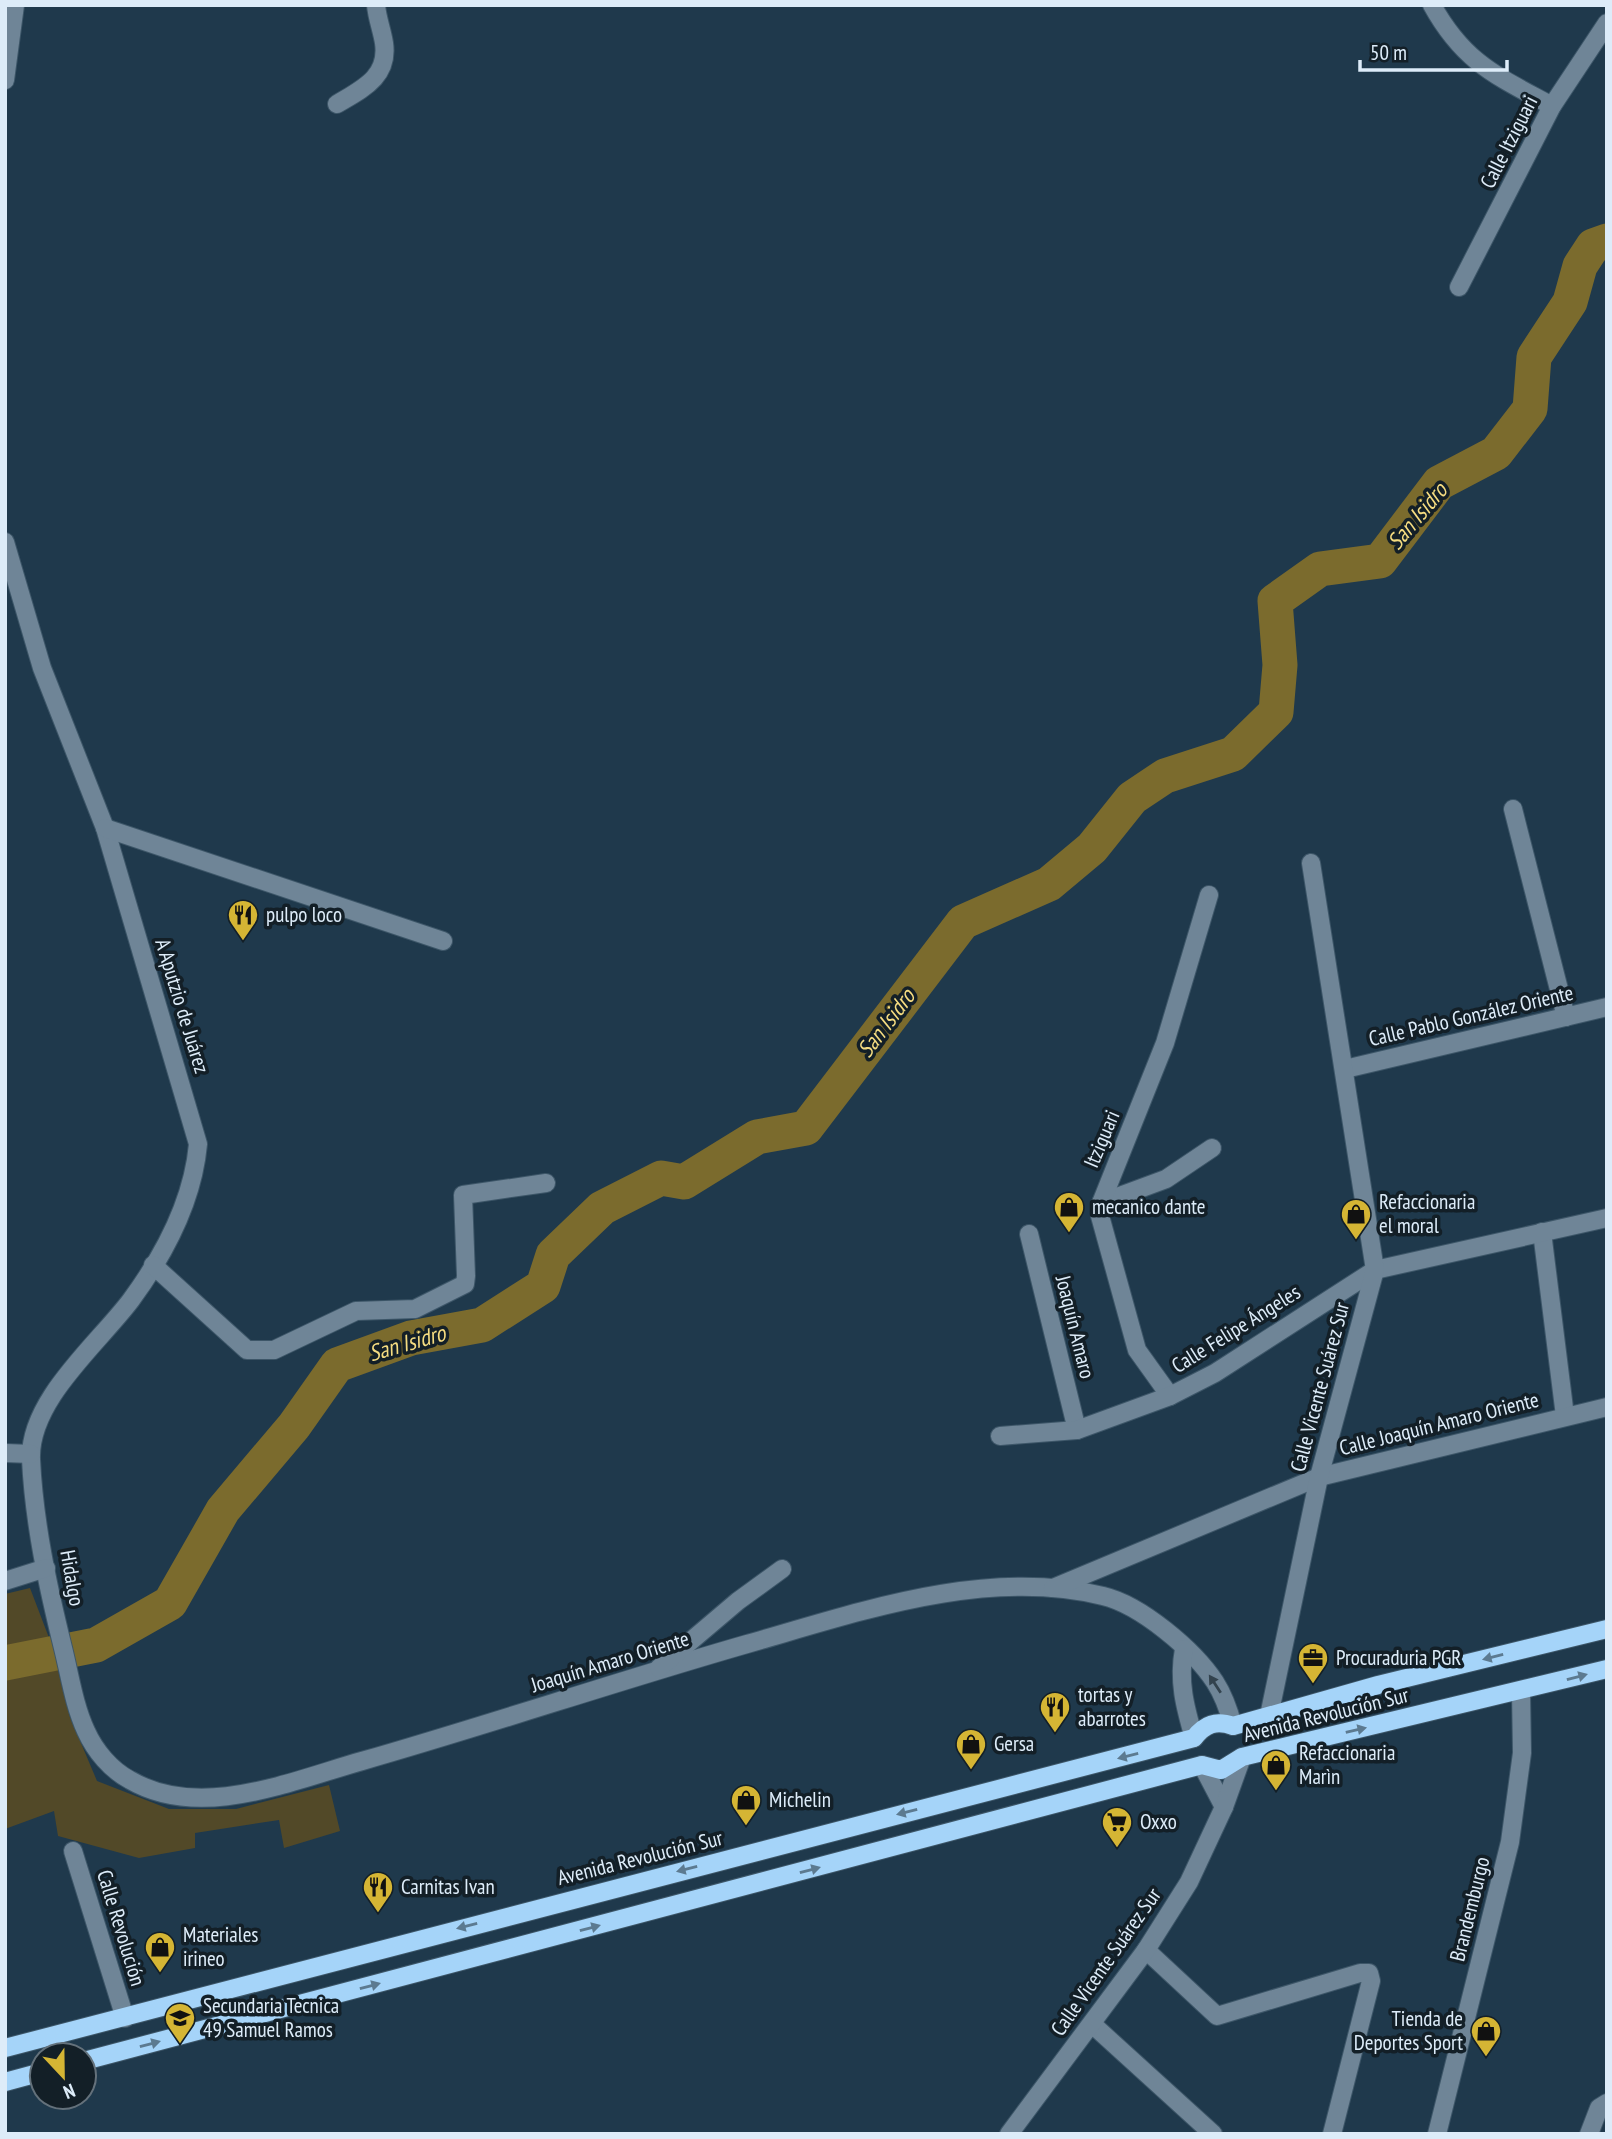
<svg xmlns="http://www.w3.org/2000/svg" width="1612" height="2139" font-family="'PT Sans Narrow',sans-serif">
<rect width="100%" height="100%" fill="#1f394c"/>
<!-- green -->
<polygon fill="#524928" points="30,1588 51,1643 70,1717 97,1781 169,1809 236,1809 329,1785 340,1831 284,1848 279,1820 195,1833 195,1848 139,1858 58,1836 54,1811 5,1829 5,1594"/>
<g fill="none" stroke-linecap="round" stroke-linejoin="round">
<!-- river -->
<polyline stroke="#7b6b2d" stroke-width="35" points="5,1663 96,1645 170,1603 223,1510 294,1426 337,1365 411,1338 482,1325 543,1286 553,1255 602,1208 661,1178 684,1182 757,1137 806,1128 963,922 1049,884 1092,848 1132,798 1165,776 1233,754 1276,712 1280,665 1275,601 1320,569 1380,561 1439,483 1496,453 1530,409 1534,357 1570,302 1580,266 1593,246 1607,241"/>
<!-- minor casing -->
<g stroke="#3d5668" stroke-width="20">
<g id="minor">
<path d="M1432,5C1464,63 1497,76 1552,106"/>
<polyline points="5,80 15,5"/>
<path d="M337,104C362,89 389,77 384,43C382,30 377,18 376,5"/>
<polyline points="1459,287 1552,106 1607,23"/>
<path d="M5,542L42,668L105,828L198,1144C193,1200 164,1255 131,1300C98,1344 29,1400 31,1459C34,1523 48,1587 63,1648C70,1676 74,1705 86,1731C95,1751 111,1770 130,1780C200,1821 291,1781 362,1761C491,1724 618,1681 747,1644C859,1612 986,1567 1103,1596C1141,1605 1194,1650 1215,1682C1224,1696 1229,1711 1233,1726"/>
<polyline points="1513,809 1566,1017"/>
<polyline points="105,828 443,941"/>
<polyline points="1345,1069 1607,1007"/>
<polyline points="1101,1203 1166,1179 1212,1148"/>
<polyline points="1542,1232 1565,1416"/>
<polyline points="1029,1234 1077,1430"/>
<polyline points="153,1265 247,1350 274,1350 356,1311 415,1309 465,1284 466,1276 463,1195 546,1183"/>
<polyline points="1170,1396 1137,1350 1100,1216 1101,1203 1165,1043 1209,895"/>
<polyline points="1000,1436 1077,1430 1170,1396 1215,1373 1375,1270 1607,1218"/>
<polyline points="5,1453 31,1454"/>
<polyline points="5,1581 46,1568"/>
<polyline points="1053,1588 1319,1477 1607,1407"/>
<path d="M1184,1649C1178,1681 1185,1707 1194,1738"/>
<polyline points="659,1668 738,1601 782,1569"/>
<polyline points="1269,1716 1319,1477 1375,1270 1311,863"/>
<polyline points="1202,1765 1224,1807"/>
<polyline points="73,1851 125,2018"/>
<polyline points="1146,1950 1217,2016 1360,1973 1369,1973 1371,1981 1332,2134"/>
<polyline points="1092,2024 1213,2134"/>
<polyline points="1009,2134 1146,1950 1189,1882 1224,1807 1242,1757"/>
<polyline points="1437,2134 1510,1842 1522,1753 1521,1692"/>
<polyline points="1589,2134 1599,2108 1607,2103"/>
</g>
</g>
<!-- major casing -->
<g stroke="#3d5668" stroke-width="20">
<g id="major">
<path d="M5,2048L1194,1738C1205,1724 1216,1720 1233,1726L1378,1685L1607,1629"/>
<polyline points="84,2061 1202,1765 1221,1770 1242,1757 1607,1669"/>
<polyline points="5,2082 42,2072"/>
</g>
</g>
<!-- minor -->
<use href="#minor" stroke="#6f8597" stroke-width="18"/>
<!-- major -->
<use href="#major" stroke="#a5d4f9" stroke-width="18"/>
</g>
<!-- one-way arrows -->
<defs><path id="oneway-solid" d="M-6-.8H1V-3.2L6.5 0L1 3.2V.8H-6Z" transform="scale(1.75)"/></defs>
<g fill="#5c7a90">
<use href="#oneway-solid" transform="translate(1493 1657) rotate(166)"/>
<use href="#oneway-solid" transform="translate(1577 1677) rotate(-15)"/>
<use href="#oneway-solid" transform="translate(1356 1730) rotate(-13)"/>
<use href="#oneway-solid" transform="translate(1128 1756) rotate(166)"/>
<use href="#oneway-solid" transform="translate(907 1812) rotate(166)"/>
<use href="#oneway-solid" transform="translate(687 1869) rotate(166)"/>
<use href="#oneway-solid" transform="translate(810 1870) rotate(-15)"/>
<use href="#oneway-solid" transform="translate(467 1926) rotate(166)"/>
<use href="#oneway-solid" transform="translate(590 1928) rotate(-15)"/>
<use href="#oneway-solid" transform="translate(370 1986) rotate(-15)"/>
<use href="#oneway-solid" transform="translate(150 2044) rotate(-15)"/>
</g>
<use fill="#33434e" href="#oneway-solid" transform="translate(1215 1684) rotate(-123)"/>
<!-- icons -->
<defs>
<g id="restaurant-pin" transform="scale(1.575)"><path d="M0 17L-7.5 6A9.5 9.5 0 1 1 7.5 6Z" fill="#d5b534" stroke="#131f27"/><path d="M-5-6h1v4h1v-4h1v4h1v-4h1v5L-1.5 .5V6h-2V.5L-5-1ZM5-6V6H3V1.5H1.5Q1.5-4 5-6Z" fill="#111"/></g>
<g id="shop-pin" transform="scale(1.575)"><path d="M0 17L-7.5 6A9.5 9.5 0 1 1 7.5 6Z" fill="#d5b534" stroke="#131f27"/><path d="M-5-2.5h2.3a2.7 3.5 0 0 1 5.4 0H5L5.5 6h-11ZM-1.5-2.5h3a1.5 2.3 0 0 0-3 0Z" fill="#111"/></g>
<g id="office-pin" transform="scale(1.575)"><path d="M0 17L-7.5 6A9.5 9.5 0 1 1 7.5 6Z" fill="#d5b534" stroke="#131f27"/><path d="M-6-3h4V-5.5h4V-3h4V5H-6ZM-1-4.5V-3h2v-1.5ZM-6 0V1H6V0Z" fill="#111"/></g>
<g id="supermarket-pin" transform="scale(1.575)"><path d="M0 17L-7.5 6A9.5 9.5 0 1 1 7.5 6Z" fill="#d5b534" stroke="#131f27"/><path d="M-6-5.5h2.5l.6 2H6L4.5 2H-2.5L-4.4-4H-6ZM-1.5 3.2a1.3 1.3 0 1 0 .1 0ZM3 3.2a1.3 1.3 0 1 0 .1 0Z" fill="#111"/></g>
<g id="school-pin" transform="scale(1.575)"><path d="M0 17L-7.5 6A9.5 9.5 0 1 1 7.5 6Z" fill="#d5b534" stroke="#131f27"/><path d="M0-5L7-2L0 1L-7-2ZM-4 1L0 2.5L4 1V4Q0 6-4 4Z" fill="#111"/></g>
</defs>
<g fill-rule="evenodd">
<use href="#restaurant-pin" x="243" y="915"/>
<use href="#shop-pin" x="1069" y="1207"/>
<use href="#shop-pin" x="1356" y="1214"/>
<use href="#office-pin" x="1313" y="1658"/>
<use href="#restaurant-pin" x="1055" y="1707"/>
<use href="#shop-pin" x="971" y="1744"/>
<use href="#shop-pin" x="1276" y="1765"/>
<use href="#shop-pin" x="746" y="1800"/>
<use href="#supermarket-pin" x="1117" y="1822"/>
<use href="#restaurant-pin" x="378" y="1887"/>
<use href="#shop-pin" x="160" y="1947"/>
<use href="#school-pin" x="180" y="2018"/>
<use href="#shop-pin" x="1486" y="2031"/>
</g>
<g text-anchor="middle" stroke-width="7" stroke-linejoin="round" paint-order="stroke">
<!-- street labels -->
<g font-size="21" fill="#ddecf9" stroke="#131f27">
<text transform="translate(1509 142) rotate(-63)" y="7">Calle Itziguari</text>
<text transform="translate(182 1006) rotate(73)" y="7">A Aputzio de Juárez</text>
<text transform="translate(1471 1016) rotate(-13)" y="7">Calle Pablo González Oriente</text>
<text transform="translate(1102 1139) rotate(-67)" y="7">Itziguari</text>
<text transform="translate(1075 1327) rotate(76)" y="7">Joaquín Amaro</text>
<text transform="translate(1236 1329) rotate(-32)" y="7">Calle Felipe Ángeles</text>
<text transform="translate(1320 1387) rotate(-75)" y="7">Calle Vicente Suárez Sur</text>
<text transform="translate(1439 1424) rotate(-14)" y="7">Calle Joaquín Amaro Oriente</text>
<text transform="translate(72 1578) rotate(80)" y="7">Hidalgo</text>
<text transform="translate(610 1662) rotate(-17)" y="7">Joaquín Amaro Oriente</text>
<text transform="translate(1326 1715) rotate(-14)" y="7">Avenida Revolución Sur</text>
<text transform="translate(640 1858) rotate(-14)" y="7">Avenida Revolución Sur</text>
<text transform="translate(1470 1909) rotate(-76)" y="7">Brandemburgo</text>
<text transform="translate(121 1928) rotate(73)" y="7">Calle Revolución</text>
<text transform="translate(1106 1962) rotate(-55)" y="7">Calle Vicente Suárez Sur</text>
</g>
<!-- poi labels -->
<g font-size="21" fill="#ddecf9" stroke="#131f27" text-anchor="start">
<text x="266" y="922">pulpo loco</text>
<text x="1379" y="1209">Refaccionaria<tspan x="1379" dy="24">el moral</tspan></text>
<text x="1092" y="1214">mecanico dante</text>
<text x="1336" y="1665">Procuraduria PGR</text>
<text x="1078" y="1702">tortas y<tspan x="1078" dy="24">abarrotes</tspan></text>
<text x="994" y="1751">Gersa</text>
<text x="1299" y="1760">Refaccionaria<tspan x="1299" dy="24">Marìn</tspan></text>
<text x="769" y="1807">Michelin</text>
<text x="1140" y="1829">Oxxo</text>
<text x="401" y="1894">Carnitas Ivan</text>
<text x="183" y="1942">Materiales<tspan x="183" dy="24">irineo</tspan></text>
<text x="203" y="2013">Secundaria Tecnica<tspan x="203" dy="24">49 Samuel Ramos</tspan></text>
<text x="1463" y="2026" text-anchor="end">Tienda de<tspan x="1463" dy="24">Deportes Sport</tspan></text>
</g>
<!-- water labels -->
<g font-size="23" font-style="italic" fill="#f5dc81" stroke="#131f27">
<text transform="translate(1417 516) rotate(-50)" y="8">San Isidro</text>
<text transform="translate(886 1023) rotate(-53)" y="8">San Isidro</text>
<text transform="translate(407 1343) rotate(-16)" y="8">San Isidro</text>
</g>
</g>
<!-- border -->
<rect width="1612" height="2139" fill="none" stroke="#ddecf9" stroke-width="14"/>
<!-- north arrow -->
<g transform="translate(63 2076) rotate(158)"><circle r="33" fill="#131f27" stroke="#64717b" stroke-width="2"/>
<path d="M0-5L12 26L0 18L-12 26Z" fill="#d5b534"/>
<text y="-10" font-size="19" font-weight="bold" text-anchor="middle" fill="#ddecf9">N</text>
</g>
<!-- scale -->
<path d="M1360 60v10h147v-10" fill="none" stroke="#ddecf9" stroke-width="3.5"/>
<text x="1370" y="60" font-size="21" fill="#ddecf9" stroke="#131f27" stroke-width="5" paint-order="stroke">50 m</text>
</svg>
